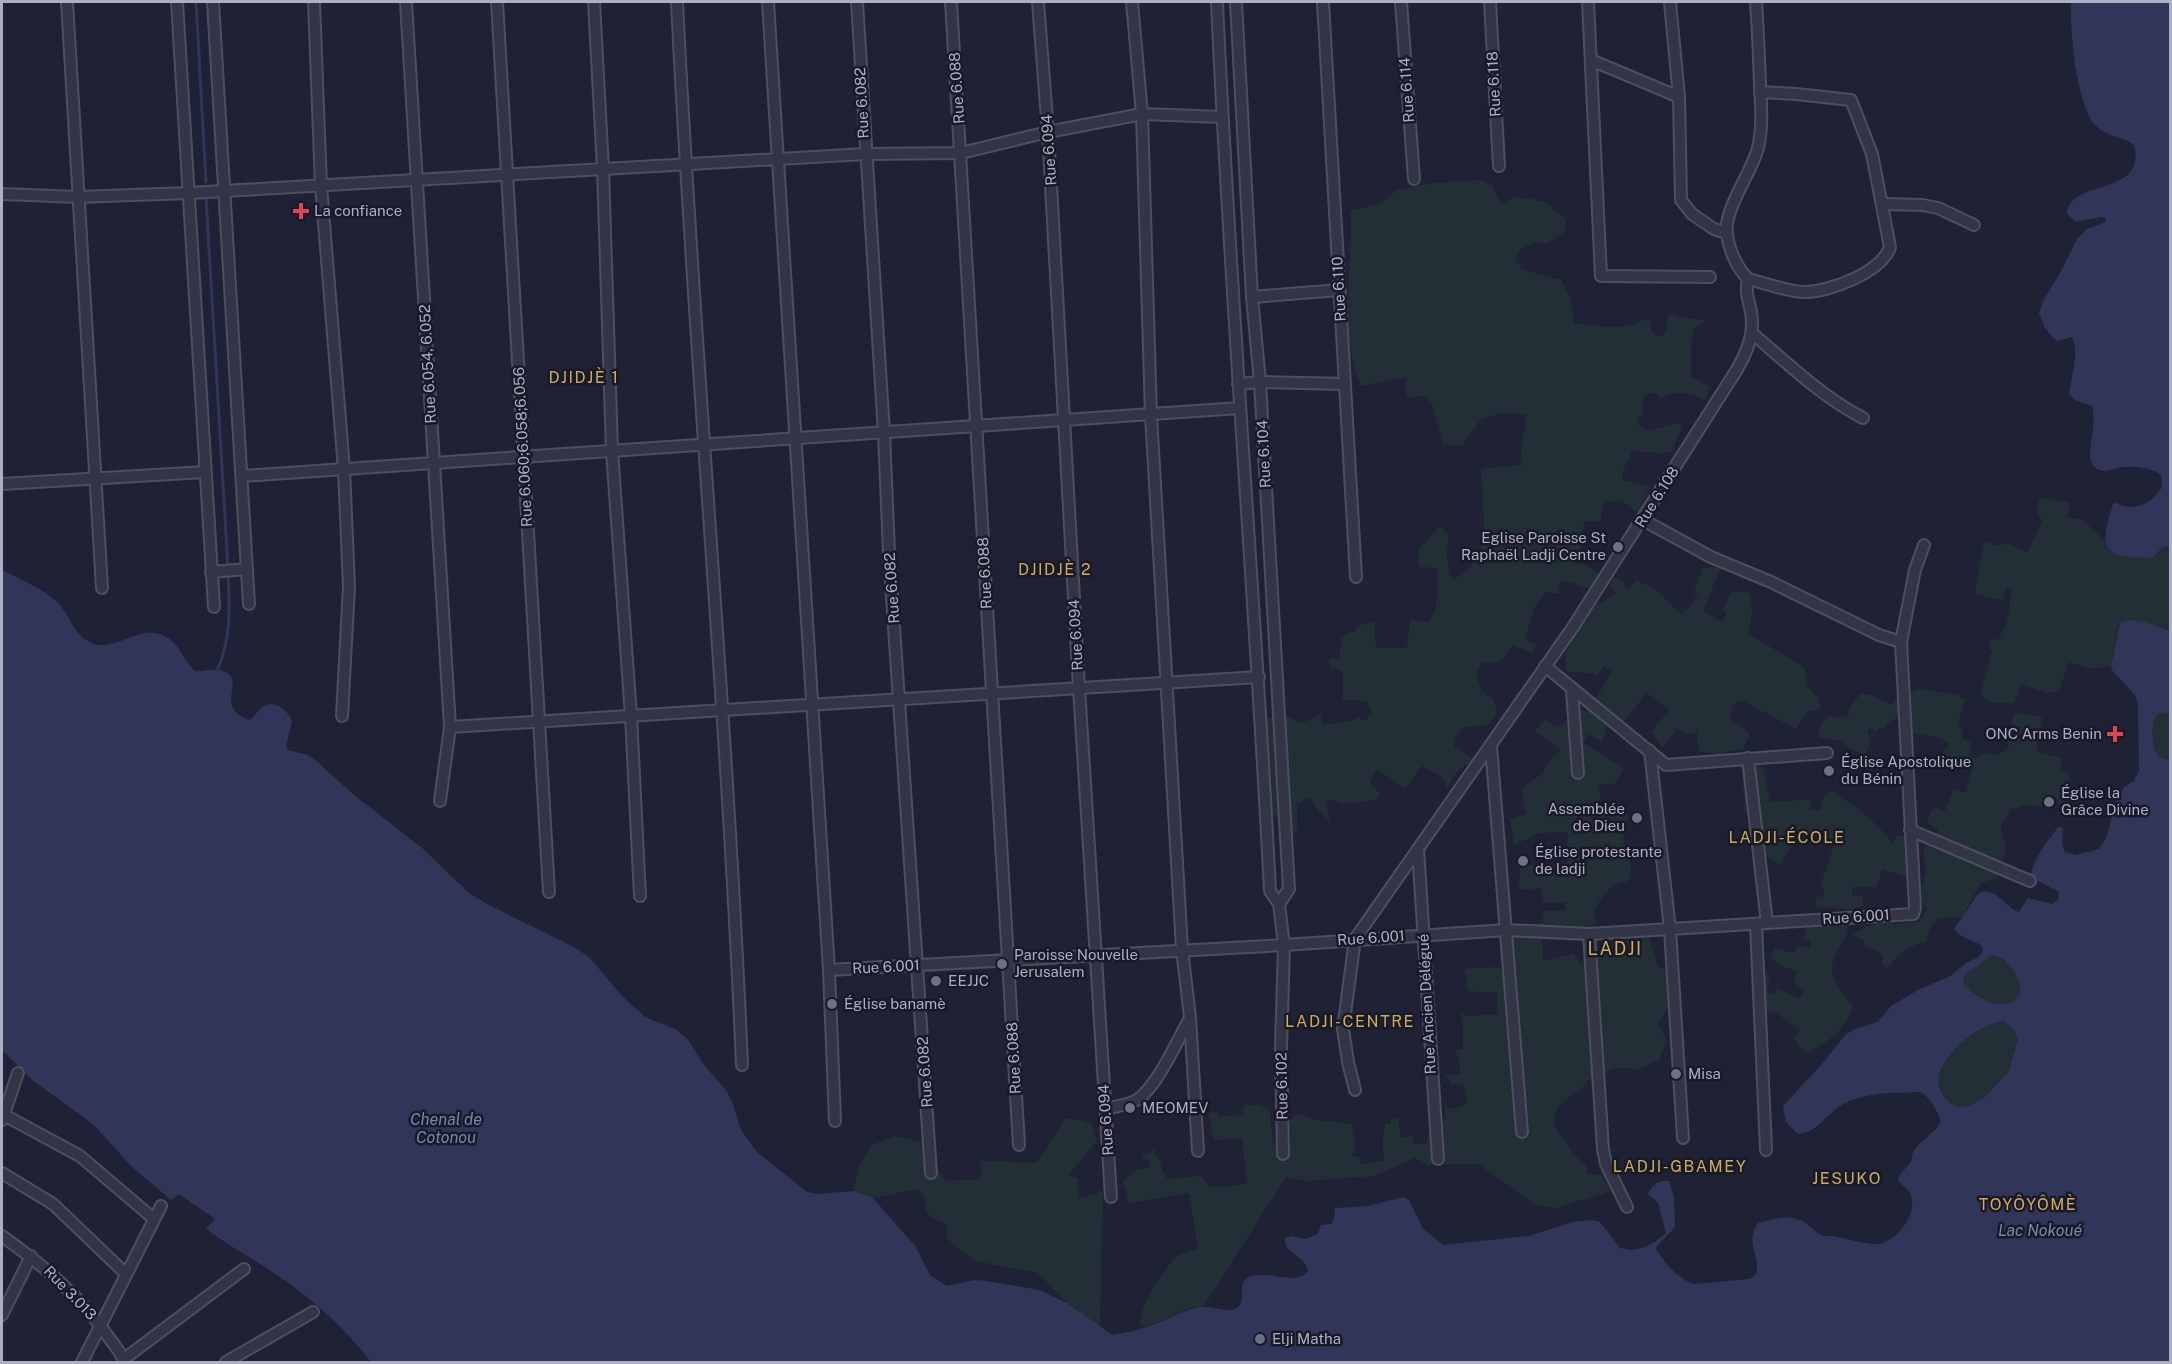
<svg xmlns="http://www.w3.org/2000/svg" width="2172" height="1364" font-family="'Public Sans',sans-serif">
<rect width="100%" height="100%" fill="#1f2234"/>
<!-- green -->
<g fill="#222f36">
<path d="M1481,180L1493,186L1501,204L1514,197L1532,199L1545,202L1566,219L1565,232L1546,244L1535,242L1521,249L1515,259L1523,270L1561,280L1570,297L1574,323C1603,326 1623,333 1649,317L1651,331L1656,335L1662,336L1666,331L1669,313L1685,318L1707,320L1694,329L1691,343V376L1710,387L1705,400C1690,393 1675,389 1660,399L1656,393L1646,394L1642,401V415L1637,417L1639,426L1648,431L1677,423L1682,427L1672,451C1659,455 1645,451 1632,451L1622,473L1623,480L1651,487L1637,512L1621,500L1605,502L1601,514L1602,521L1584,522L1579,561L1600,574L1594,585L1587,588L1561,580L1558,594L1546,592L1535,606L1525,639L1536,645L1532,653L1513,645L1500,661L1480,664L1476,675L1482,692L1493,698C1498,709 1497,716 1489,725C1472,727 1456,722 1454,746L1470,757L1471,762L1457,771L1446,790L1444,778L1422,766L1405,789L1377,769L1370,782L1380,794L1378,798C1364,805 1355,800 1341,804L1333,800L1326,802L1330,821L1319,812L1310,797L1297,804L1298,829L1289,841L1280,840L1277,836L1286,831L1282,818L1263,816L1256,726L1278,713L1302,723L1321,714L1322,725L1353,721L1357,717L1364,721L1372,714L1367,701L1342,700L1343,675L1340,669H1331L1329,661L1331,659L1339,658L1341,639L1347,634L1357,631L1356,626L1374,622L1376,648H1407L1410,620L1429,622L1436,609L1438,568L1419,567L1418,551L1440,525L1448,535L1447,559L1450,575L1455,579L1470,568L1485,538L1481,469L1522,465L1521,447L1527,414L1501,413L1481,419L1463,445H1443L1432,404L1423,396L1406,398V377L1361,386C1338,334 1353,267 1350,211L1382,203L1397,190L1434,183Z"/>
<path d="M2046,498L2070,503L2067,517L2082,519L2106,542L2109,549L2116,554L2148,557L2158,554L2162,547L2170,546V631L2132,620L2119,623L2111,666L2090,669L2069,662L2059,691L2048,693L2021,684L2014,703L1989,702L1980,695L1992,651L1988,648L1991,639L1998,640C2001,633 2007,625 2008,617C2009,608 2010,598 2012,588L2006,587L2003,600L1975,594L1984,542L2000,546L2006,543L2028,553L2042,520L2036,511L2039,499Z"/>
<polygon points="1721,567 1703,611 1722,622 1727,614 1723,609 1732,591 1750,593 1752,610 1749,634 1805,668 1808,687 1819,698 1820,707 1814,712 1808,710 1796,729 1741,700 1733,705 1731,719 1750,734 1743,749 1718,754 1698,751 1697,732 1685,734 1677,728 1663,748 1651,732 1669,710 1647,693 1623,722 1609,716 1596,698 1612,672 1604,666 1597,676 1592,673 1566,672 1566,651 1588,607 1604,601 1615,593 1609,586 1614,577 1626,583 1624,586 1629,590 1636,580 1654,588 1682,615 1698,596 1694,593 1702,568"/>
<path d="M1919,689L1956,695L1966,700L1958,722L1962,732V739L1972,742L1968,755L1975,758L1985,753L1997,756L2009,747L2008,737L2019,739L2021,727L2010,725L2016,712L2042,717L2036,752L2062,758L2060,771L2068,772C2075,783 2071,794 2068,806L2058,804L2057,798L2046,796L2041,807C2032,805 2025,803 2017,809L2011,808C2010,815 2004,819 2002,825C2000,832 2004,839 2006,845C2007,852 2000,872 1996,878L1981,883L1962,917L1938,918L1930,929L1926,942C1908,945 1897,955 1887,969L1881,963L1884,958L1878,952L1865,946L1864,940L1852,935L1877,921L1897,924L1919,922L1927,910L1919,900L1925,875L1924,851L1928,835L1935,838L1938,829L1927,823L1931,811L1936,808L1945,811L1953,789L1966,793L1973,766L1965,764L1963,767L1952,764L1942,753L1950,744L1941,738L1909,733V692Z"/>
<polygon points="1860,694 1868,694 1892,705 1895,698 1900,699 1902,719 1893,719 1883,729 1880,727 1876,732 1869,728 1867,733 1871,739 1866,755 1851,750 1840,741 1818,737 1821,725 1829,715 1837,718 1849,715 1849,709"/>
<path d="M1577,710L1593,712L1607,728L1602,742L1588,734L1583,743L1624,768L1614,784H1599L1601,801L1599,807L1609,811L1615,805L1628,815C1626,824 1622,835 1624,844C1627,858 1636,868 1628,881C1610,884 1602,896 1594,911L1597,922C1580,934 1562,935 1542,937L1543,961L1573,954L1582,965L1606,948L1629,940L1637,924H1645L1658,966L1673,975L1674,999L1658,1023L1667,1041L1659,1060L1639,1069L1615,1068L1588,1081L1581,1089L1558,1106L1553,1125L1575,1155L1587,1166V1173L1602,1176L1610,1191L1557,1208L1535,1204L1478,1164L1428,1165L1415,1158L1375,1176L1307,1181L1286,1177L1204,1306L1187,1309L1144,1328L1140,1324C1138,1309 1164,1268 1176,1257C1181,1253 1192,1251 1198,1248L1189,1193L1128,1203L1126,1188L1122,1182L1137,1169L1150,1168V1162L1143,1159V1154L1149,1153L1155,1149V1155C1163,1161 1160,1172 1168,1179L1200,1176L1211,1187L1232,1186L1247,1183L1242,1138L1214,1140L1208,1114L1218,1111L1219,1116L1243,1115L1244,1105H1260L1270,1111L1273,1145L1291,1141L1290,1121L1298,1113C1315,1123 1334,1120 1352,1125L1356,1152L1352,1153V1156L1359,1157L1360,1164L1384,1161L1382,1142L1385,1124H1391V1118L1398,1119L1401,1137L1412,1136L1414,1145L1427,1143L1428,1134L1434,1129L1436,1155L1444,1150L1440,1122L1446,1118L1445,1106L1453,1109L1467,1104L1463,1083L1452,1085L1445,1075L1460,1074L1459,1058H1457L1456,1049H1463V1023L1461,1013L1468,1016L1498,1014L1497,993L1468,991L1465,969L1491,967L1509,970L1510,926L1542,923L1544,911L1566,910L1565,903H1544L1541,888L1519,890L1520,866L1567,864L1568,832L1540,833L1514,845L1510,819L1526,814L1521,789L1543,773L1549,760L1561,750L1534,731L1545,720L1556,727L1568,721Z"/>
<path d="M2170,712V760C2166,759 2160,758 2157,754C2151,745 2151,723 2157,714Z"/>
<path d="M1751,761L1764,769L1770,802L1805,800L1810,801V809L1820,810L1821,800L1830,792L1836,791C1842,799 1847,801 1855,806C1869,817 1883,830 1893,845L1897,835L1910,837L1917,870L1908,878L1882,869L1877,887H1852V896H1863L1862,906L1853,909L1816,907L1815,897L1825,896L1821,884L1834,845L1802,829L1780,864L1761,854L1758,813L1745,814L1742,766Z"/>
<path d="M1839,918L1848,927C1845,941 1839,946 1834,958C1827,978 1841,992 1853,1006C1848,1022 1838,1035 1824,1043C1818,1047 1813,1049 1808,1054L1799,1047L1794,1038L1800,1030L1776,1013L1760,1012L1763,974L1769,975L1768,992L1773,994L1777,989L1788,993L1798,999L1804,991L1794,984L1796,971L1781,966L1771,958L1774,948L1792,953L1799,946L1810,947V941L1804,940L1807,925Z"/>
<path d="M1994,955C2009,958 2022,980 2020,995C2004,1016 1977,998 1963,983L1965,975L1990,956Z"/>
<path d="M2004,1021L2014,1029L2018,1039L2009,1071L1984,1098L1969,1106L1956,1107C1949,1102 1941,1096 1939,1086C1934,1059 1979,1023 2004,1021Z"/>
<path d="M1065,1119H1075L1092,1124L1097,1140L1068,1176L1077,1178L1079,1198L1103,1192L1100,1326L1067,1303L1038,1273L975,1261L947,1239V1224C911,1211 936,1205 917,1189L873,1198L853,1191L860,1164L872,1145L895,1136L924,1143L925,1162H930L947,1181L981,1179L980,1161L1037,1163Z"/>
</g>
<!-- water -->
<g fill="#313659" fill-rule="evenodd">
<path d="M2071,2H2170V546L2163,547L2153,557C2140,558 2109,560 2106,542C2104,531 2110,515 2113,504L2117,503C2134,513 2153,503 2162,487L2161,475C2152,468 2136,466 2124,467C2115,467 2106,474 2097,469C2081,461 2099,426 2092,406L2075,400L2069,394C2071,377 2080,352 2072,337L2058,341L2054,339L2045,328L2039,313L2043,301L2061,271L2077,239L2087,229L2106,222V219L2101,217L2075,222L2067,213C2072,178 2147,197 2134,145C2123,136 2107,137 2097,127C2076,108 2070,30 2071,2Z"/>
<path d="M2,570C19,579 42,588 57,602C71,615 72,635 92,643C117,653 141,622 166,637C181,645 183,661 195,671C203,672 211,668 219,670C252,676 210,706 249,720C255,717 258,710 264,706C275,700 288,710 292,721L286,746L288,750L308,755L314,759L354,795L422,848L469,893L487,904L574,947L589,957L622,996L645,1017L677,1030L689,1041L703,1064L726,1090L732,1101L741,1130L757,1152L807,1192L817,1194L853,1191L873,1198L916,1247L925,1266L931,1276L947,1286L975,1280L987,1281L1039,1290L1067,1303L1113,1335C1123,1333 1134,1331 1144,1328C1164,1322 1180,1310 1201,1307C1212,1305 1227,1314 1237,1308C1247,1301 1237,1284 1247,1278C1264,1268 1298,1287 1308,1271C1305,1254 1284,1255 1285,1238L1292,1236L1305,1239L1318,1234L1321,1225L1331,1224L1334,1219L1335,1208L1368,1206L1403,1197L1409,1200L1423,1229L1443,1245L1528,1236L1573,1222L1592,1220L1600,1222L1620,1248L1631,1250L1643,1248L1655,1242L1666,1233L1658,1203L1648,1194C1652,1185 1659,1180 1669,1181L1674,1197L1675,1227L1657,1246L1656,1249C1666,1264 1677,1279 1695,1284L1750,1279L1756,1274C1761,1254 1744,1244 1758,1223C1770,1220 1784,1215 1797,1219C1813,1223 1812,1237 1832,1236C1846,1238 1864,1245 1878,1244C1896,1242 1915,1217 1912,1199C1911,1190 1903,1186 1898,1181V1177L1911,1162L1913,1152L1918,1145L1937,1128L1941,1122C1938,1112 1930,1096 1920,1092C1896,1093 1867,1092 1845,1103C1827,1112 1818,1133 1798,1134L1786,1122L1783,1106L1822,1064L1845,1035L1855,1029L1878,1022L1891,1006L1918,990L1950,976L1966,963L1979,957L1983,950L1981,945L1958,934L1954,929L1978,894L1986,891C2004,896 2007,909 2019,912L2028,898L2052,904L2058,900L2059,892L2036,880L2031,874C2034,857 2048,841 2058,827H2061L2063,829L2062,844L2065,852L2076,855L2099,849C2118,827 2105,794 2134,781L2139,770L2138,704L2135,695L2112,670L2111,666L2120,623C2131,615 2157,627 2170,631V712L2157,714C2151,723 2151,745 2157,754C2160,758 2166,759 2170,760V1362H371C348,1332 318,1304 287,1282C261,1263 232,1248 206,1229L215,1219L179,1194L171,1200L131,1166L94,1125L31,1079L2,1050ZM1994,955C2009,958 2022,980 2020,995C2004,1016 1977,998 1963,983L1965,975L1990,956ZM2004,1021L2014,1029L2018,1039L2009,1071L1984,1098L1969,1106L1956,1107C1949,1102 1941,1096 1939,1086C1934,1059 1979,1023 2004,1021Z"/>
</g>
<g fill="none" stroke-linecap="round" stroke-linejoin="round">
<!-- stream -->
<g stroke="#313659" stroke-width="3">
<polyline points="196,2 206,182"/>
<polyline points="206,198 228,568"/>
<path d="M217,671C231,639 230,608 228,575"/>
</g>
<!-- minor casing -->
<g stroke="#4d4f60" stroke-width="14">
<g id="minor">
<polyline points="67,2 102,588"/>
<polyline points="177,2 214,607"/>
<polyline points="213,2 249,604"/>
<polyline points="314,2 321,186 344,469 349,586 342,716"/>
<polyline points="406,2 450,727 440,801"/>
<polyline points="497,2 549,892"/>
<polyline points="594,2 603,169 612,451 631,716 640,896"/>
<path d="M677,2C694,356 727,710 742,1065"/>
<polyline points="768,2 829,970 835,1121"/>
<polyline points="857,2 884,433 889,553 931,1173"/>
<polyline points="951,2 1019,1145"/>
<polyline points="1038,2 1048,132 1079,688 1111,1197"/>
<polyline points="1132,2 1142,114 1151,415 1182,949 1190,1017 1198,1151"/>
<path d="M1217,2C1230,298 1255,594 1270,891L1279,904L1284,945L1281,1047L1283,1154"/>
<polyline points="1236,2 1252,297 1260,382 1289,889 1279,904"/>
<polyline points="1323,2 1356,577"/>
<polyline points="1401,2 1414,179"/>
<polyline points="1490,2 1499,166"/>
<polyline points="1588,2 1601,276 1710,277"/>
<polyline points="1670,2 1679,97 1681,200 1692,214 1714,229 1726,233"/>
<polyline points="1591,60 1679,97"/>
<polyline points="2,194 78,197 189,193 865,154 961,153 1048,132 1142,114 1222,117"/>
<polyline points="1882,204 1923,205 1938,208 1974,225"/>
<path d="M1748,279C1765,283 1785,291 1803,292C1828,293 1882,272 1890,247L1872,154L1851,100L1796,94L1760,92"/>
<polyline points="1252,297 1339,290"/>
<path d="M1752,333C1787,363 1822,397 1863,418"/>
<polyline points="1238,384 1260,382 1345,384"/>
<polyline points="242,476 1240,408"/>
<polyline points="2,484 205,472"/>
<polyline points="1643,520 1711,557 1771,582 1879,635 1901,642"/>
<polyline points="211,572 247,569"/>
<polyline points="1545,666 1666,765 1827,753"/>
<polyline points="1572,690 1578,773"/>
<polyline points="450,727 1259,677"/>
<polyline points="1491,746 1522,1132"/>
<polyline points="1650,751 1670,929 1683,1138"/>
<polyline points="1748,758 1767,923"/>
<polyline points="1910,830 2030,881"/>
<polyline points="1418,849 1438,1159"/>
<polyline points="1756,924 1766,1150"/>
<polyline points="1589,934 1603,1149 1606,1164 1627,1207"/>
<polyline points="829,970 1284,945 1506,930 1589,934 1913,914 1915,908 1901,642 1915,570 1924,545"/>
<path d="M1355,1090L1348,1062L1343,1029L1355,939L1573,627L1736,371C1747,352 1755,334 1751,312C1748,297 1745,293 1748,279C1737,268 1729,250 1727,234C1723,210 1752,172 1758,148C1763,127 1761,105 1760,84C1759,57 1758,29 1756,2"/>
<path d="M1106,1109C1116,1106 1128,1105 1137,1100C1157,1087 1178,1039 1190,1018"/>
<polyline points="4,1115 80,1156 154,1219"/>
<polyline points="2,1120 18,1073"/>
<polyline points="2,1173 53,1204 126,1274"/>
<path d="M2,1236C43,1265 81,1297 110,1339C115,1346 122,1354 124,1362"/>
<polyline points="2,1315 31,1256"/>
<polyline points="124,1359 244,1269"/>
<polyline points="82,1362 161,1206"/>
<polyline points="226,1362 313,1312"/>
</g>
</g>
<!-- minor -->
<use href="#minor" stroke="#323545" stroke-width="10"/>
</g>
<!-- markers -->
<g fill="#e0444e" stroke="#181a29" stroke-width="2">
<path d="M298 202h6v6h6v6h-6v6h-6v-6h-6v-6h6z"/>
<path d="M2112 725h6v6h6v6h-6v6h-6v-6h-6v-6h6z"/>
</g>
<g fill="#6b7280" stroke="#181a29" stroke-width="2">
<circle cx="1618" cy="547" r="6"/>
<circle cx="1829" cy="771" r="6"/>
<circle cx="2049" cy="802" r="6"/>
<circle cx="1637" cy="818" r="6"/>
<circle cx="1523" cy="861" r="6"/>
<circle cx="1002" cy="964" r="6"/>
<circle cx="936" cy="981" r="6"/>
<circle cx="832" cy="1004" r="6"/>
<circle cx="1676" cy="1074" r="6"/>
<circle cx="1130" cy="1108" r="6"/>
<circle cx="1260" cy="1339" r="6"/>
</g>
<g text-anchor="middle" stroke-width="5" stroke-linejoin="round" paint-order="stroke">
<!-- street labels -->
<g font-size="15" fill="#acaec2" stroke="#181a29">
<text transform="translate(1494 84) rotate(-93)" y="5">Rue 6.118</text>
<text transform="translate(957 88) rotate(-94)" y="5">Rue 6.088</text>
<text transform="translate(1407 90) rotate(-94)" y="5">Rue 6.114</text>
<text transform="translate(862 103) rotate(-93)" y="5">Rue 6.082</text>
<text transform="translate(1049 150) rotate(-94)" y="5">Rue 6.094</text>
<text transform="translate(1339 289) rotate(-93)" y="5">Rue 6.110</text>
<text transform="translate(428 364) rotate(-93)" y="5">Rue 6.054, 6.052</text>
<text transform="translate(523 447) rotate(-93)" y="5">Rue 6.060;6.058;6.056</text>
<text transform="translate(1264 454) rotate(-93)" y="5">Rue 6.104</text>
<text transform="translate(1657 497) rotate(-58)" y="5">Rue 6.108</text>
<text transform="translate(985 573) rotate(-93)" y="5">Rue 6.088</text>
<text transform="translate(892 588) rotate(-94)" y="5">Rue 6.082</text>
<text transform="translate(1076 635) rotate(-93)" y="5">Rue 6.094</text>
<text transform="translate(1856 917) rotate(-4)" y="5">Rue 6.001</text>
<text transform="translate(1371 938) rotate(-4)" y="5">Rue 6.001</text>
<text transform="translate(886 967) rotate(-3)" y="5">Rue 6.001</text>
<text transform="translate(1427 1004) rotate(-93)" y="5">Rue Ancien Délégué</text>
<text transform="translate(1014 1058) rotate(-93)" y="5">Rue 6.088</text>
<text transform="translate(925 1072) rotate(-94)" y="5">Rue 6.082</text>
<text transform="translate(1282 1086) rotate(-91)" y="5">Rue 6.102</text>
<text transform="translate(1106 1120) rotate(-94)" y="5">Rue 6.094</text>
<text transform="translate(70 1293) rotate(46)" y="5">Rue 3.013</text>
</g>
<!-- poi labels -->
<g font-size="15" fill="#acaec2" stroke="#181a29" text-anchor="start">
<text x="314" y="216">La confiance</text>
<text x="1606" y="543" text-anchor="end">Eglise Paroisse St<tspan x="1606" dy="17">Raphaël Ladji Centre</tspan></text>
<text x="2102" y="739" text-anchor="end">ONC Arms Benin</text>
<text x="1841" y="767">Église Apostolique<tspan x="1841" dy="17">du Bénin</tspan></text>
<text x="2061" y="798">Église la<tspan x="2061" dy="17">Grâce Divine</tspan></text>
<text x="1625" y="814" text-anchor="end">Assemblée<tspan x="1625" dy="17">de Dieu</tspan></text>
<text x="1535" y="857">Église protestante<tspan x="1535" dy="17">de ladji</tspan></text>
<text x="1014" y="960">Paroisse Nouvelle<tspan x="1014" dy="17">Jerusalem</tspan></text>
<text x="948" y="986">EEJJC</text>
<text x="844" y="1009">Église banamè</text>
<text x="1688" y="1079">Misa</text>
<text x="1142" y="1113">MEOMEV</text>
<text x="1272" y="1344">Elji Matha</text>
</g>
<!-- neighbourhood labels -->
<g font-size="16" letter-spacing="1.5" fill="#cfac5a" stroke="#181a29">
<text x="584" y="383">DJIDJÈ 1</text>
<text x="1055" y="575">DJIDJÈ 2</text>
<text x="1787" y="843">LADJI-ÉCOLE</text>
<text x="1350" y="1027">LADJI-CENTRE</text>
<text x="1680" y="1172">LADJI-GBAMEY</text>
<text x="1847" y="1184">JESUKO</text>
<text x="2028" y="1210">TOYÔYÔMÈ</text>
</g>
<!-- water labels -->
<g font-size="16" font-style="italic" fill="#7c84af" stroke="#181a29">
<text x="446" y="1125">Chenal de<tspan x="446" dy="18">Cotonou</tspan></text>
<text x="2040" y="1236">Lac Nokoué</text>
</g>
<!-- quarter labels -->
<g font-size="18" letter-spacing="1.5" fill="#cfac5a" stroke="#181a29">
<text x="1615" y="955">LADJI</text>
</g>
</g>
<!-- border -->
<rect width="2172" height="1364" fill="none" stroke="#acaec2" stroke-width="6"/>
</svg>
